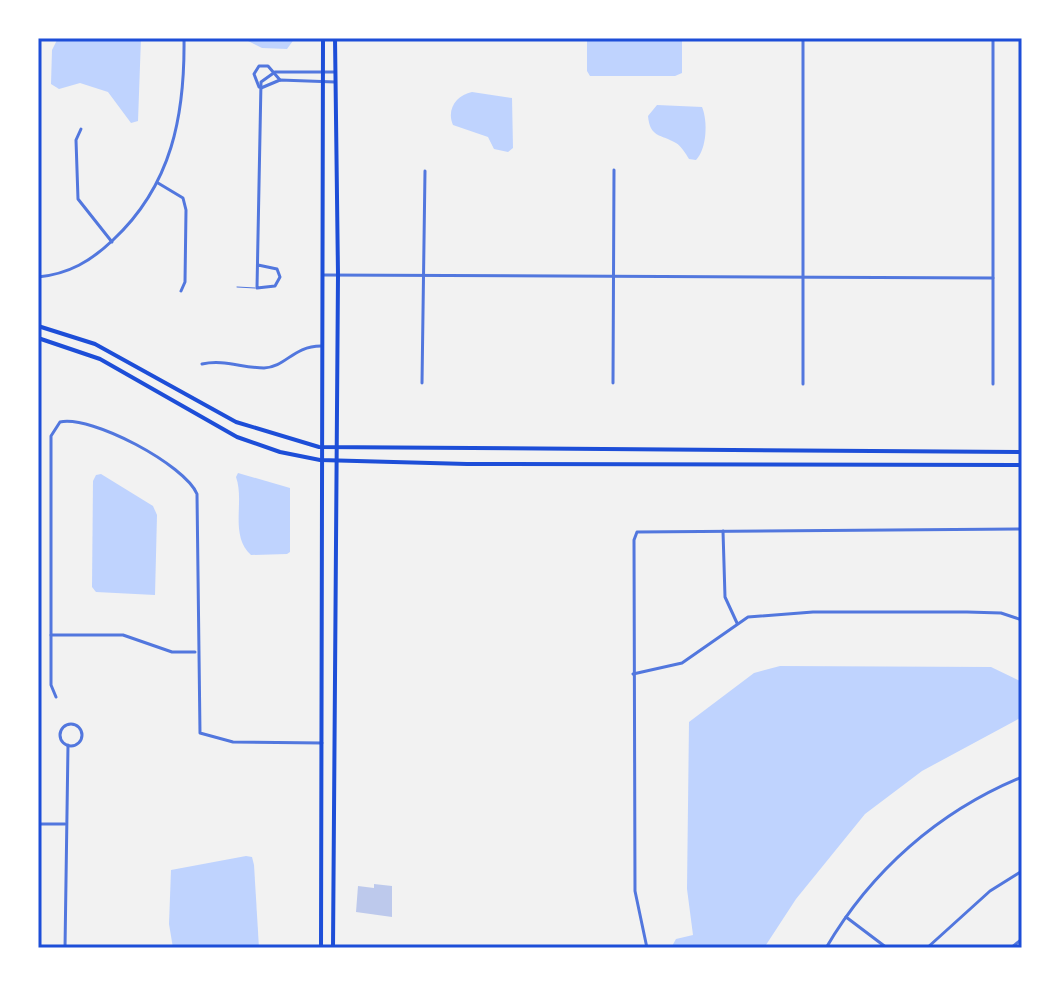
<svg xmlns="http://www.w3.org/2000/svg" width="1060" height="986" font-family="Montserrat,sans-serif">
<rect width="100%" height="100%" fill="#f2f2f2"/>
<!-- water -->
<g fill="#bfd3fe">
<polygon points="58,38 141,38 138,121 131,123 108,92 80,83 59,89 51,84 52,50"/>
<polygon points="242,38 295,38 287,49 262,48"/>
<polygon points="587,38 682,38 682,73 675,76 590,76 587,71"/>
<path d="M472,92L512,98L513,148L508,152L494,149L488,137L453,125C446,109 457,95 472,92Z"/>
<path d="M657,105L702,107C708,121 707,149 696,160L689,159C686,154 681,146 676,143C661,134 650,138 648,116Z"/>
<path d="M238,473L290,488V552L287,554L251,555C229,535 245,502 236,477Z"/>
<polygon points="101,474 153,506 157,515 155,595 96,592 92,587 93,481 96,475"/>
<polygon points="780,666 991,667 1022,682 1022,717 922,771 865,814 796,899 764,948 671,948 676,939 693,935 687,889 689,722 754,673"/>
<polygon points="246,856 252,857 254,865 259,948 173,948 169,924 171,870"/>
</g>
<!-- building -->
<polygon fill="#bdc9ec" points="374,884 392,886 392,917 356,912 358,886 374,888"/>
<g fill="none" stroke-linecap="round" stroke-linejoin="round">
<!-- service -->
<polyline stroke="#5277de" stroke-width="1" points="237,287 255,288"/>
<!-- minor -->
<g stroke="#5277de" stroke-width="3">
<polyline points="259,87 254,74 259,66 268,66 280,80"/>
<polyline points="261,88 280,80 335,82"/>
<polyline points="81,129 76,140 78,199 112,242"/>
<polyline points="158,183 183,198 186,210 185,282 181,291"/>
<polyline points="258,265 277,269 280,277 275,286 257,288 261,82 275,72 334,72"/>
<polyline points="323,275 993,278"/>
<path d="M38,277C69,274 91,261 113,240C172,185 185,115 184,38"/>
<path d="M202,364C224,359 242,368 264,368C286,367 293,346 321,346"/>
<polyline points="422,383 425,171"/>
<polyline points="613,383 614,170"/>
<polyline points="803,384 803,38"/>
<polyline points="993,384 993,38"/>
<polyline points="723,531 725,597 737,623"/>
<polyline points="51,635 123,635 172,652 195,652"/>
<polyline points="633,674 682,663 748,617 813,612 967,612 1001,613 1022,620"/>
<path d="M56,697L51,685V436L60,422C92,415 185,465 197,494L200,733L233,742L322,743"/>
<circle cx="71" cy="735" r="11"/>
<polyline points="38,824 65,824"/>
<polyline points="846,917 887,948"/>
<polyline points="65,948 68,745"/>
<polyline points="647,948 635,891 634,540 637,532 1022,529"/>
<path d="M826,948C871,871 939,811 1022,777"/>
<polyline points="927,948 990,891 1022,871"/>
<polyline points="1011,948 1022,939"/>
</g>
<!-- secondary -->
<g stroke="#1d4ed8" stroke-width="4">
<polyline points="38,326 95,344 236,422 319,447 1022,452"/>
<polyline points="38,338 100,359 237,437 280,452 320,460 467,464 1022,465"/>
</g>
<!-- primary -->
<g stroke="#1d4ed8" stroke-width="4">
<polyline points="321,948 323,38"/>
<polyline points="333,948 338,275 335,38"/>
</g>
</g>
<!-- border -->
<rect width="1060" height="986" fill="none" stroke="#ffffff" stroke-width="80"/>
<rect x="40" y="40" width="980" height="906" fill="none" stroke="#1d4ed8" stroke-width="3"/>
</svg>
